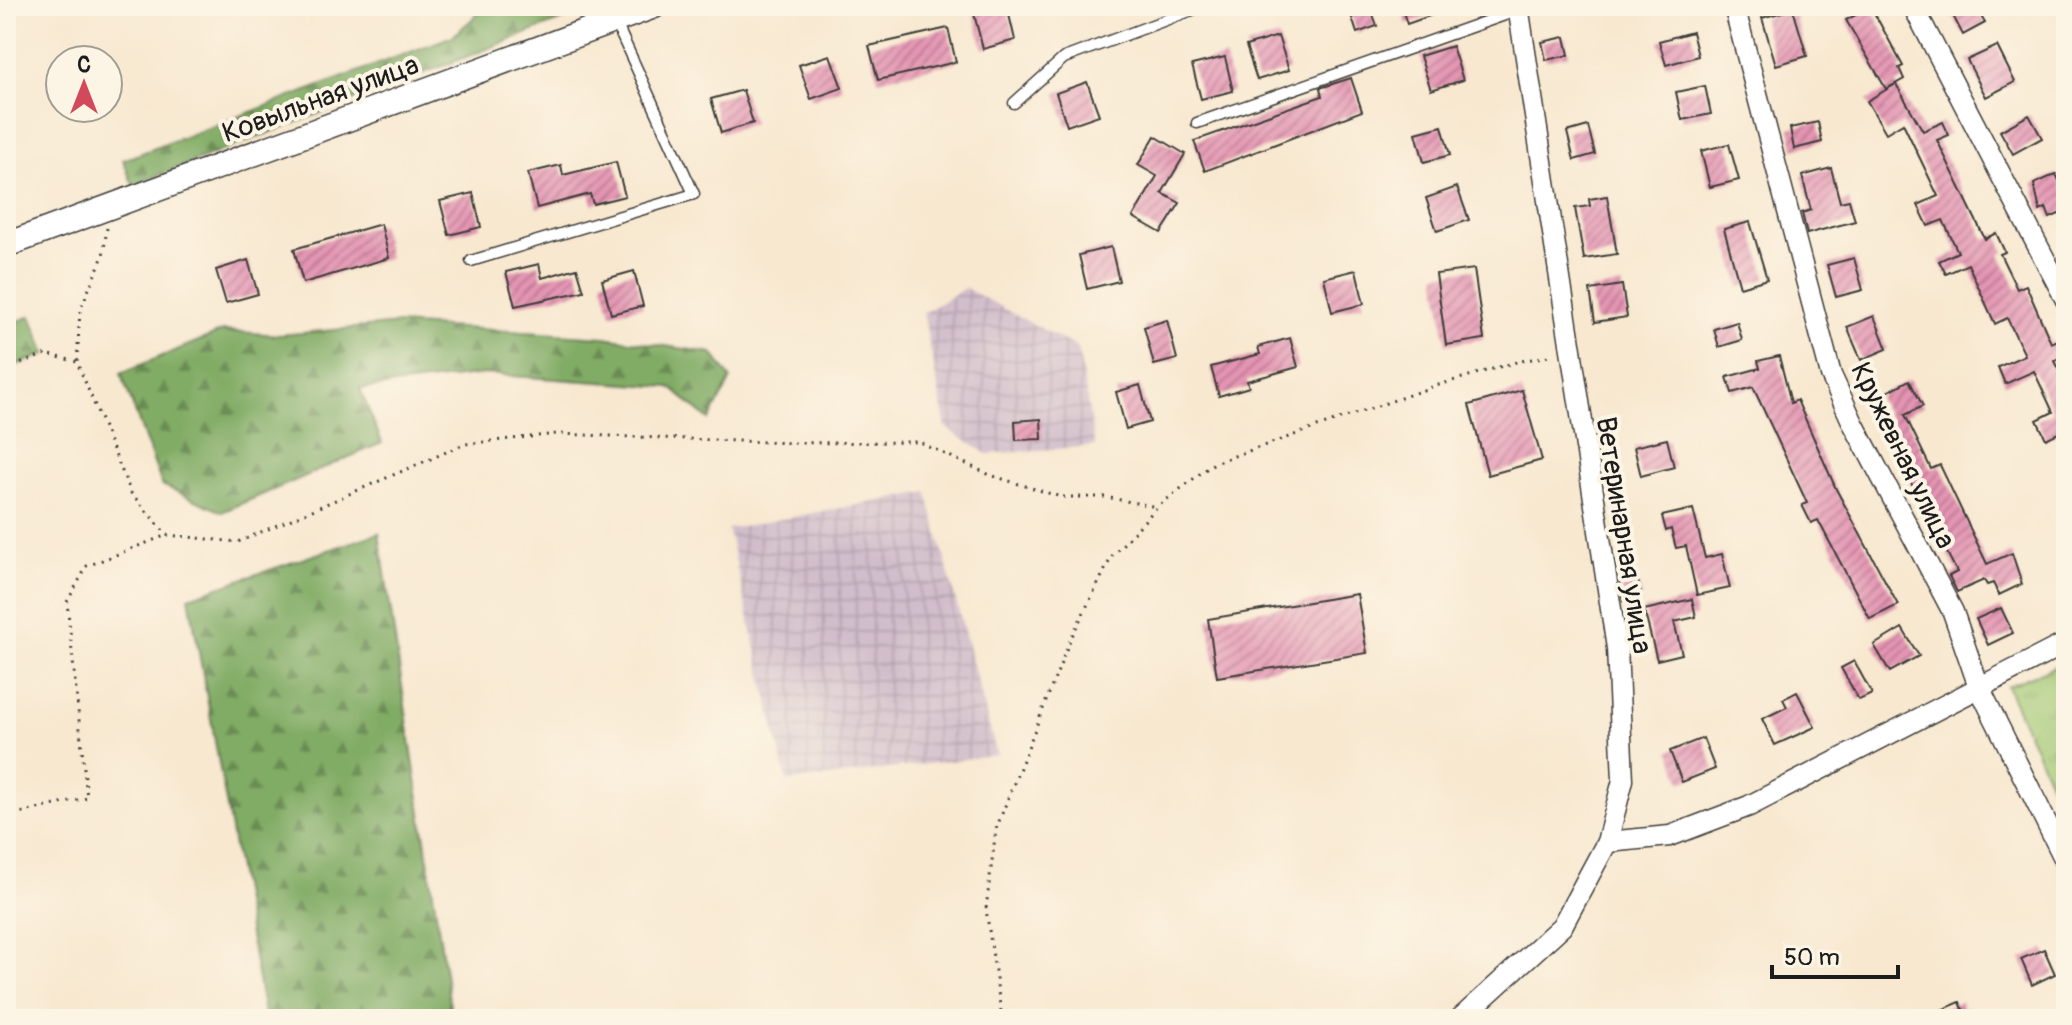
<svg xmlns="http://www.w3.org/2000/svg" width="2072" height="1025" font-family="Pangolin,sans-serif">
<defs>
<pattern id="industrial-grid" width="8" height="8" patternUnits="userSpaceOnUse" patternTransform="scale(2)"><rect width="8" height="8" fill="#d1bdcb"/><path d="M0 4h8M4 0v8" fill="none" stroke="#b3a2ae"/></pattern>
<pattern id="grass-tufts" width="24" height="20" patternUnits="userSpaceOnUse" patternTransform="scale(2)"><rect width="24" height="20" fill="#a2c873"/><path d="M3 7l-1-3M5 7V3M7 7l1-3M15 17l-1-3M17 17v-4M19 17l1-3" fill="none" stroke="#8bab63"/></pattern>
<pattern id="forest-firs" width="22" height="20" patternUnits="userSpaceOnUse" patternTransform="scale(2)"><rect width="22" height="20" fill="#81ac65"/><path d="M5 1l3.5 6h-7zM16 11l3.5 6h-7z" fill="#698b52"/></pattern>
<pattern id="building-hatch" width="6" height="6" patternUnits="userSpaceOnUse" patternTransform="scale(2)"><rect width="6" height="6" fill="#e494b2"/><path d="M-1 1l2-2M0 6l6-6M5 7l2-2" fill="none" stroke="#b87890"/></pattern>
</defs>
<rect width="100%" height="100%" fill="#fcf5e5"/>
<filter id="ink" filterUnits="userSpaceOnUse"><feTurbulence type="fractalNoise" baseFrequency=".0125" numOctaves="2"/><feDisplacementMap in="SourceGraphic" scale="16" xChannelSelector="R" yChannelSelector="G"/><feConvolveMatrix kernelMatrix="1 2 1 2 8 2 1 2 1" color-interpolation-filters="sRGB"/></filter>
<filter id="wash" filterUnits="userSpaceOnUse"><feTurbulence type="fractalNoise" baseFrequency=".006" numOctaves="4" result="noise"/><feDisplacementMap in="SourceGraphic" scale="32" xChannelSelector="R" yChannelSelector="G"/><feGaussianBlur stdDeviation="1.8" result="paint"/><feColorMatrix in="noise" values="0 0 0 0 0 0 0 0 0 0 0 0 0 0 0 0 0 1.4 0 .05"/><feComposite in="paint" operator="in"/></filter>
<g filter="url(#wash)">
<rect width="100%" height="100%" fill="#f8e8d0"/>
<!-- industrial -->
<g fill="url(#industrial-grid)">
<polygon points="965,288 1078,348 1095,446 987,454 946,428 923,313"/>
<polygon points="927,492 997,755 787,782 728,529"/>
</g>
<!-- grass -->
<polygon fill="url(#grass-tufts)" stroke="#5f7248" stroke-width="2" points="2066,662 2066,818 2007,686"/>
<!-- forest -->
<g fill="url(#forest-firs)" stroke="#4e6440" stroke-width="2">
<polygon points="487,6 565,6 570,17 133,185 123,160 453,36"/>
<polygon points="31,316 46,354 6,369 6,326"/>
<polygon points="398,324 604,337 712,353 731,379 709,420 670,387 484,374 360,389 382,443 222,512 162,485 121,373 223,331 280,335"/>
<polygon points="379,533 452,1019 265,1019 189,597"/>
</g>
<g id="blocks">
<!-- building -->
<g fill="url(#building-hatch)">
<polygon points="1007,6 1015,40 983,49 974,14"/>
<polygon points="1359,6 1370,6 1377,26 1357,33 1349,9"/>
<polygon points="1401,6 1451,6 1452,8 1407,24"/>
<polygon points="1948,6 1975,6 1985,23 1963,35"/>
<polygon points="1871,7 1903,66 1899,68 1904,79 1886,89 1846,20"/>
<polygon points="1793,9 1807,56 1776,65 1762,18"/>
<polygon points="948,28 956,62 878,80 869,46"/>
<polygon points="1692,32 1698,56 1666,65 1659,41"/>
<polygon points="1278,36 1289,70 1257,80 1246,46"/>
<polygon points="1565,37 1569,55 1546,60 1542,42"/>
<polygon points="1452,46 1463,80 1431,90 1420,56"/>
<polygon points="1997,46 2015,82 1986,97 1967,60"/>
<polygon points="830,55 842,88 811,99 799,65"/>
<polygon points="1225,57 1233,91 1201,99 1192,65"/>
<polygon points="1351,78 1362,111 1205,171 1194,141 1322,96 1320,88"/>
<polygon points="1087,82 1099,115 1067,126 1056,93"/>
<polygon points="1896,84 1923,131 1943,122 1949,135 1937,140 1985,239 1996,233 2005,252 2000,254 2017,289 2026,285 2051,343 2058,340 2066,356 2055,361 2066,383 2066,438 2062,431 2046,439 2037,420 2053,412 2034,371 2005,384 1998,367 2025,355 2007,318 1995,324 1968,264 1946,274 1939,261 1958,252 1943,220 1928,226 1918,205 1938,196 1903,123 1886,133 1867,101"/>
<polygon points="1705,86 1711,114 1682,120 1676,92"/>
<polygon points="743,90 753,123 721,133 711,99"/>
<polygon points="2029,115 2042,138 2013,154 2000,131"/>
<polygon points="1818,122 1822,142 1794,149 1790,128"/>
<polygon points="1442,126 1450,155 1424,162 1416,133"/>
<polygon points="1588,126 1595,154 1574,160 1567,132"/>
<polygon points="1155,136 1185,154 1162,193 1180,203 1161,233 1133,217 1157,176 1138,165"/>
<polygon points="1729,144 1739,180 1710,187 1701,151"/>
<polygon points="616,162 625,196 593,204 590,194 537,208 528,173 561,165 563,175"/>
<polygon points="1831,168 1840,202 1849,200 1855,221 1807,234 1802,213 1811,210 1802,176"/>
<polygon points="2056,174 2066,196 2066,211 2050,218 2046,208 2040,211 2034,184"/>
<polygon points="1457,187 1469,220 1437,231 1426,198"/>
<polygon points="473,193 481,227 449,235 440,201"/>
<polygon points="1607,196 1617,254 1584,259 1575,208 1590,206 1589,199"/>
<polygon points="1750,222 1767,279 1740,287 1724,229"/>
<polygon points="381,224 389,258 303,283 294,249"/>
<polygon points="1111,247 1119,281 1087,289 1079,255"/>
<polygon points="1854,258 1863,290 1836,297 1827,265"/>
<polygon points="248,260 258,294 226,303 216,270"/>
<polygon points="539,264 542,278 577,268 584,291 515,306 506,272"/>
<polygon points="1474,269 1484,339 1446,345 1436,274"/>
<polygon points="1356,270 1364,304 1332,312 1324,278"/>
<polygon points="634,271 643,306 611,314 602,280"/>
<polygon points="1622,285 1627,317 1595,322 1590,290"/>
<polygon points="1874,316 1887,349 1861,360 1847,327"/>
<polygon points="1167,320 1177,359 1154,365 1144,327"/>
<polygon points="1737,322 1742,340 1719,347 1714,329"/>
<polygon points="1290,338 1298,367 1247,381 1249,387 1219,396 1211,367 1260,354 1258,347"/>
<polygon points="1779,356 1791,403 1797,400 1836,489 1898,605 1870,619 1818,520 1811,523 1802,505 1807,503 1753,387 1732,393 1727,377 1760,368 1758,361"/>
<polygon points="1909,380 1923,406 1905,415 1931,469 1940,465 1987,564 2012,553 2022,584 1999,595 1993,583 1987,585 1984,580 1957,592 1949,576 1957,572 1891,444 1901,439 1878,397"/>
<polygon points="1140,385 1150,422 1126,429 1116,392"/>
<polygon points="1522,390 1542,460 1488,475 1469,405"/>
<polygon points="1041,419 1042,439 1016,440 1015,421"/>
<polygon points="1667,439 1674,467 1641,476 1634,447"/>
<polygon points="1693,509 1705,558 1722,554 1730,588 1697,595 1686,546 1676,548 1671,529 1666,531 1662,516"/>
<polygon points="1637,578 1642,597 1623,601 1620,581"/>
<polygon points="1357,594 1367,653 1217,677 1208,619"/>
<polygon points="1692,599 1696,617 1674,622 1682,654 1657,660 1644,610"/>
<polygon points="2001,608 2013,633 1988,645 1976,619"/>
<polygon points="1902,628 1919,656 1890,672 1874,645"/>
<polygon points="1854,661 1872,694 1859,700 1841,668"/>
<polygon points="1797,692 1815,727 1775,745 1762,719 1787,707 1783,699"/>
<polygon points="1703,738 1715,769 1682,782 1670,751"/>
<polygon points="2044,949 2055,974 2032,985 2021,959"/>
<polygon points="1960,1002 1967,1019 1920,1019"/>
</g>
</g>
</g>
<g filter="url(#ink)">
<use href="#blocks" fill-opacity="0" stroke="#3d3b37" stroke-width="2"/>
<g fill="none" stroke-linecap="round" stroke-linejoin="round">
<!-- service casing -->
<g stroke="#3d3b37" stroke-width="13">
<g id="service">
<polyline points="1014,103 1064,58 1203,6"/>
<polyline points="1197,123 1519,10"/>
<polyline points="471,261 694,194 615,21"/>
<polyline points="1472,1008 1486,1019"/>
</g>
</g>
<!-- minor casing -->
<g stroke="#3d3b37" stroke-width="23">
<g id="minor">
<polyline points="1734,6 1831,375 1853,423 1953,612 1979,687 2066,862"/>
<polyline points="1913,6 2066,300"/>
<polyline points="1607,842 1670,836 1749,806 2066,643"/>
<polyline points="1460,1019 1562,926 1607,842 1623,780 1617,648 1518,6"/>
</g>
</g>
<!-- tertiary casing -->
<g stroke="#3d3b37" stroke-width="27">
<polyline id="tertiary" points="6,245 654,6"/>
</g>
<!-- path -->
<g stroke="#3d3b37" stroke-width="3" stroke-dasharray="2 6" stroke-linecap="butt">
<polyline points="107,228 103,256 80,310 77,362 131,493 167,535 238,542 465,444 557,434 791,443 919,442 990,475 1061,497 1105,497 1157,507"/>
<polyline points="6,369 46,354 77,362"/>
<polyline points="6,816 87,798 67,602 87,566 167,535"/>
<polyline points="1002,1019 986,909 996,829 1070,640 1112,556 1157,507 1214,463 1432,387 1516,362 1553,355"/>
</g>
<!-- service -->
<use href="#service" stroke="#fff" stroke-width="10"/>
<!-- minor -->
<use href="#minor" stroke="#fff" stroke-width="20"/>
<!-- tertiary -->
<use href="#tertiary" stroke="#fff" stroke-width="24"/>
</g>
</g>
<g text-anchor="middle" stroke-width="8" stroke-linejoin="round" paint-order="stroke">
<!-- street labels -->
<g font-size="28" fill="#1c1c1c" stroke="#fcf5e5">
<text transform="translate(320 98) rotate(-20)" y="10">Ковыльная улица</text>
<text transform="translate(1904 455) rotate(64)" y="10">Кружевная улица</text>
<text transform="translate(1625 535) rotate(81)" y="10">Ветеринарная улица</text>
</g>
</g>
<!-- margin -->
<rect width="2072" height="1025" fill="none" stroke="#fcf5e5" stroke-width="32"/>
<!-- north arrow -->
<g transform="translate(84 84)"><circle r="38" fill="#fcf5e5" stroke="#a29e95" stroke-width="2"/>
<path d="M0-6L14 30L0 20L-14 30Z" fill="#d1495b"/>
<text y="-12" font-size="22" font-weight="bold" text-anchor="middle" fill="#1c1c1c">С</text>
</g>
<!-- scale -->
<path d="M1772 965v12h126v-12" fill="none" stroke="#1c1c1c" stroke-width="4"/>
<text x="1784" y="965" font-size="24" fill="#1c1c1c" stroke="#fcf5e5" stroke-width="6" paint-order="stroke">50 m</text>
</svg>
